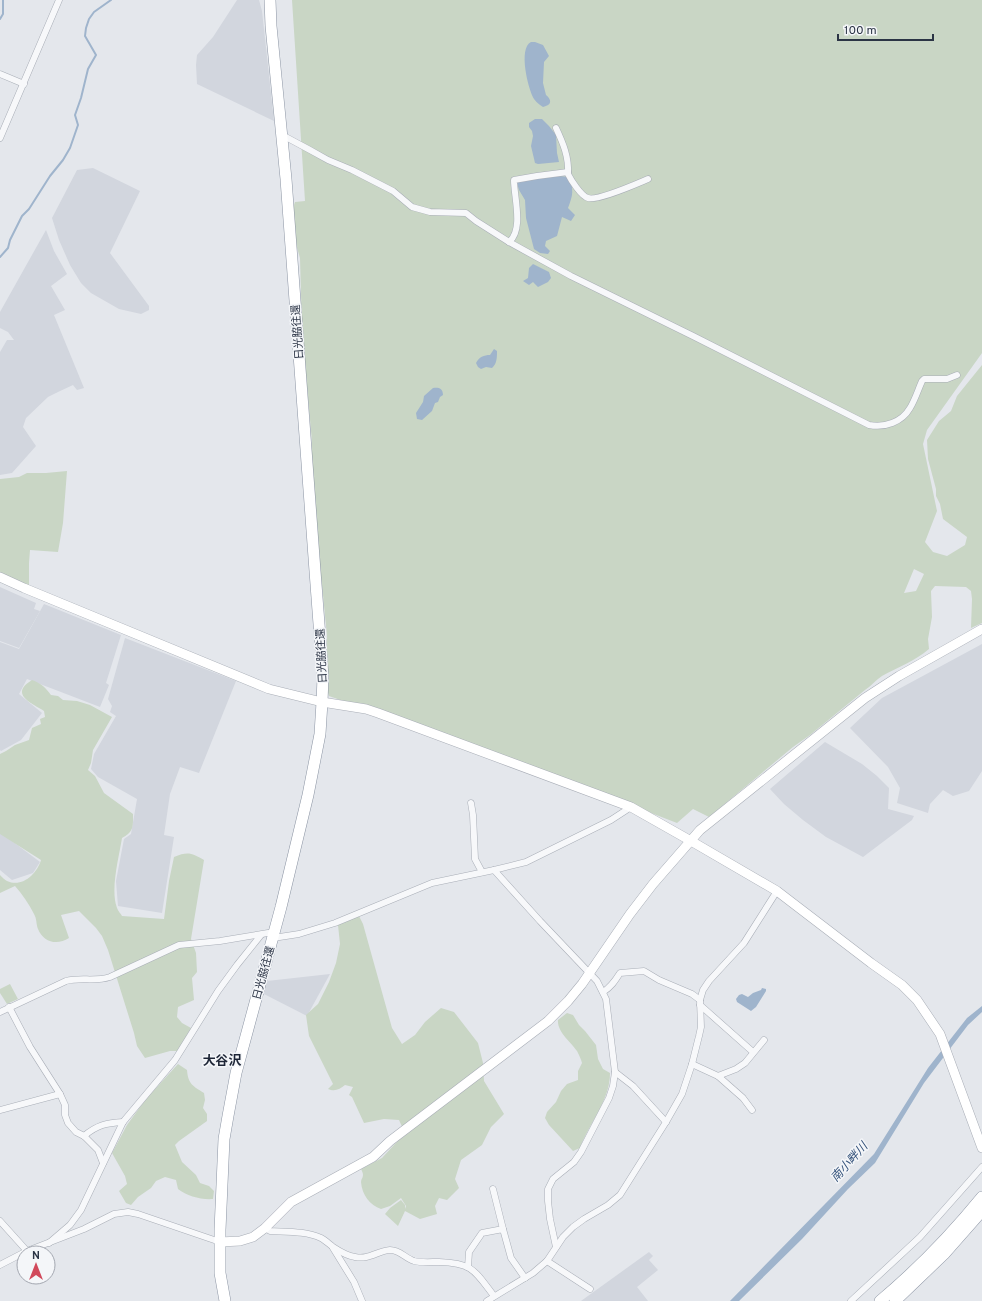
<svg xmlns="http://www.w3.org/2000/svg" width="982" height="1301" font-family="Overpass,'Noto Sans JP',sans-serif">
<rect width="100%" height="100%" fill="#e4e7ec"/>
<!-- built -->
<g fill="#d2d6de">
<polygon points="237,0 259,0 262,11 274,121 197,84 196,65 197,55 213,37"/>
<polygon points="93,168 140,191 110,253 149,306 149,310 141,314 119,309 91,293 81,283 70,265 59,240 52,218 77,170"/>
<polygon points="46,230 54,251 67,274 51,286 65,310 54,315 84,388 77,390 73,385 58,392 48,397 26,418 23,427 36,446 12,473 0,475 0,352 7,340 14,340 8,332 0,328 0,312"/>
<polygon points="0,587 36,603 34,609 40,611 19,648 0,641"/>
<polygon points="44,604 121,635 106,683 109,685 100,707 27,679 19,694 42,713 21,740 1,751 0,750 0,642 19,649"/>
<polygon points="125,638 236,681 199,773 180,767 170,794 164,835 174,837 162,913 118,906 116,881 124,839 131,834 137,799 98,777 91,769 94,754 116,716 110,712 112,706 108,699"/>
<polygon points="982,644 982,771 969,791 953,796 943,790 930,804 928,813 897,803 900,788 888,767 850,728 882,698"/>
<polygon points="825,742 862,764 877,776 889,788 888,809 914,816 912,820 863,857 826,837 803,820 784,804 770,789"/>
<polygon points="0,832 40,862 33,873 12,880 0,870"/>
<polygon points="330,974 307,1016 264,994 267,981"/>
<polygon points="649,1252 653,1256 649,1260 658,1270 637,1287 648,1301 581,1301"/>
</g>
<!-- green -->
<g fill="#c9d6c5" fill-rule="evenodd">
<path d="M292,0H982V353L927,430L923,444L937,511L925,542L933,552L947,556L965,545L967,537L943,519L940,504L936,496V489L928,459L927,440L939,421L951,411L957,396L982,365V623L971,628L972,599L971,591L966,587L935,586L931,591L932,617L928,639L929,649C915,661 898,667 882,676C876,680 871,686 865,690L810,735L793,747L709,817L693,809L677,823L434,729L365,704L346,702L329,696L326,686L325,659L327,636L322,585L319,570L310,455L312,442L302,331L300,258L296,244L292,211L295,202L305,201ZM914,569L924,574L916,591L904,593Z"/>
<polygon points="67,471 63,523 58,552 30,550 29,563 29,589 0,582 0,479 19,477 27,473 46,473"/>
<path d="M32,680C41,683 46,688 51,695L58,696L63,700L77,701L90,705L112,717L93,750L91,763L88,770L95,776L104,793L133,814C133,826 134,832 122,838C119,857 110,890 117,908C118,911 121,914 122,916L164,919L169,881L174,857C188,851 192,853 204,860L191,939L196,953L197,972L192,978L194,1000L178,1007L177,1017L182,1023L191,1028L178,1051H170L145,1058L137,1046L134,1033L108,950L102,936L96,928L79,911L61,915L69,938C57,946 43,942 38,929C36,924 37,919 34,914C29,904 22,894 15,886L0,893V875C2,877 5,880 7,881C22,888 37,874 41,860L0,834V754L6,751L15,745L29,740L32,728L41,724L40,719L45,717L44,711C31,703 9,694 32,680Z"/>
<path d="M359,916L363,924L392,1028L402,1044L415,1035L425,1022L441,1008L454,1012L478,1043L483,1063L484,1081L504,1114L491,1127L482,1145L461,1160L455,1179L459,1188L447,1200L439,1198L435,1206L437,1214L420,1219L405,1211L398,1226L385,1214L390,1208L401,1200L405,1205V1209L406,1206L401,1198L390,1206L381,1209C370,1205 362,1195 361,1182C361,1179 363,1178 363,1175C363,1173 362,1171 361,1169L382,1158L405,1133L399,1120L384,1119L364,1123L352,1097L349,1095L353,1087L345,1085C340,1089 335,1092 328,1089L333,1084L309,1036L306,1015L318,1004L329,982L336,963L340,944L338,925Z"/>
<polygon points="10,984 18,999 7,1004 0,993 0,989"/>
<path d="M567,1013L573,1015L579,1025L585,1031L596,1045L598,1059L603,1069L610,1073C610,1101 589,1123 580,1148L573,1151L549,1125L545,1118L547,1112L556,1102L561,1091L567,1084L578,1080V1071L582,1063C581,1059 579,1055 577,1051C571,1042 557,1032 558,1020Z"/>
<path d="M178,1064L187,1070C188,1084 193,1086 204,1093L205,1100L203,1108L207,1114V1121L179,1141L175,1145L182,1162L196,1175L200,1183L209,1186L214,1191L213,1199C201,1200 187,1196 178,1189L176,1180L165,1177L156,1181L151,1188L138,1197L131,1205L126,1203L119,1191L127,1184L125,1176L112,1153L127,1125L146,1099Z"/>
</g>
<!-- water -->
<g fill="#9fb4cc">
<path d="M531,42H535L543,45L549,56L544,62L543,83L546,95C552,100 552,105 543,107C540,105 537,103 534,99C528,89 518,48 531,42Z"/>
<polygon points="535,119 542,119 549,126 556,135 557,153 559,162 538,164 535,163 531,146 533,136 532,131 529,127 529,123"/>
<path d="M559,176L569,177C574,190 573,195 568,208L575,215L571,221L562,217L557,236L546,241L545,246L550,251L548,254L540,253L534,249L526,218L525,200L519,190L516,180Z"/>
<polygon points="533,264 549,272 551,278 548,282 538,287 533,282 529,285 523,281 528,278 529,268"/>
<path d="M494,349L497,351C497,357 497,364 492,368L486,367L481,369L478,367L476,363C479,357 484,355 490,355Z"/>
<path d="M433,388C438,387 443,388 443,395L440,397L438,402L435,403L432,411L422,420L417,419L416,413L423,402L424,396Z"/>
<polygon points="762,988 766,989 766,991 756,1007 751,1011 737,1002 736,999 739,995 742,994 748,997 753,993 761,990"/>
<polygon points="982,1006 982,1012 968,1025 924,1083 875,1163 848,1189 802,1239 739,1301 730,1301 874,1154 928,1068 967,1018"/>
</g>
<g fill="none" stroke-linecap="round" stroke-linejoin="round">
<!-- stream -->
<g stroke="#9fb4cc" stroke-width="2">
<polyline points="0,19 3,14 3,0"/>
<polyline points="0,257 8,248 10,240 22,216 29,209 50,176 63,160 70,148 78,125 75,115 81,98 88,69 96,55 85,36 86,28 89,19 94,12 111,0"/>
</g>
<!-- street casing -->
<g stroke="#a9aeb7" stroke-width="7">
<g id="street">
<polyline points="0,74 24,84"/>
<path d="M556,128C563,143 569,157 568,174C571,180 581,196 588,198C598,201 636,184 648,179"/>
<path d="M282,135L310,150L328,160L352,170L393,191L412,207L430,212L466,213L476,221L509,242L571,276L693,336L869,425C885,428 902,422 910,408C915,400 918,390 922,381L924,379H947L957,375"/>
<polyline points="0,138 59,0"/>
<path d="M509,242C524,230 514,197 514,180L537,176L568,172"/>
<polyline points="471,803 473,815 475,859 482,872"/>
<polyline points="494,870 540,921 597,981 606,999 615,1072 613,1086 609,1098 581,1152 574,1162 553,1179 548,1189 548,1201 550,1219 556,1247"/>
<polyline points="273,938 299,934 335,923 432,883 494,870 526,862 611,820 631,807"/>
<path d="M603,992C611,987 615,981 620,973L644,971L659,980L692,994L700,1000"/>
<polyline points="700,1005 753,1052"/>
<polyline points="9,1007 30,1047 60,1094 65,1105 65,1115 68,1123 76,1132 84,1136 98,1150 103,1163"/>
<path d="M0,1012L66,981C80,977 96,982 110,977L179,945L220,941L274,932"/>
<polyline points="692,1064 718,1076 743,1098 752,1110"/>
<polyline points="615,1072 633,1086 666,1122"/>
<polyline points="718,1076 736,1069 745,1063 764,1040"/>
<polyline points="0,1110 60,1094"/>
<path d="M84,1136C97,1125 106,1123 123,1122"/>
<polyline points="493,1189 503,1229"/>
<polyline points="0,1221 27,1251"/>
<path d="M265,1228L270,1231C286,1232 306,1231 321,1238C325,1240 329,1244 333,1247C339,1251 348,1256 355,1257C369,1260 377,1251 390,1250C400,1250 405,1258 414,1261C421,1263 431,1262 439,1262C473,1263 475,1271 494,1296"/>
<polyline points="49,1243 70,1225 81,1210 123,1122 175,1060 218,991 237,965 261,935"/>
<polyline points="333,1248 354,1282 362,1301"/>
<polyline points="547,1261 590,1289"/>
<polyline points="0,1265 27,1251 84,1229 114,1214 128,1212 138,1214 220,1242"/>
<polyline points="468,1267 469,1252 482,1233 503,1229 511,1258 525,1278"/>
<polyline points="487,1301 533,1273 547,1261 563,1237 573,1227 584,1219 608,1205 620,1195 666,1122 682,1094 692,1064 699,1036 701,1027 700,1000 703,990 709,981 744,943 777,891"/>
<polyline points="851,1301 920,1237 982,1167"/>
</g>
</g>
<!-- secondary casing -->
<g stroke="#a9aeb7" stroke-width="10">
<g id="secondary">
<polyline points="0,577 24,588 269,689 322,702 366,709 378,713 631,807 691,841 777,891 790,901 871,963 902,985 917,1000 940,1034 982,1148"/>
<polyline points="220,1242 240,1241 253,1237 265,1228 291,1202 373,1157 390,1141 548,1021 568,1001 582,984 630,914 653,884 700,830 865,698 899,676 982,629"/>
</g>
</g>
<!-- highway casing -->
<g stroke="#8b94a3" stroke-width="12">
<g id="highway">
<polyline points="225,1301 220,1273 220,1230 224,1139 228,1116 236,1073 281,907 308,795 320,734 322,702 323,677 315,571 286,179 271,26 270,0"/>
<path d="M880,1301C917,1270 951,1235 982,1197"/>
<polyline points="895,1301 944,1254 982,1211"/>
</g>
</g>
<!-- street -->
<use href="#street" stroke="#f7f8fa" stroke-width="6"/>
<!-- secondary -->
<use href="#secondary" stroke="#fff" stroke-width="9"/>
<!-- highway -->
<use href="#highway" stroke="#fff" stroke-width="11"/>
</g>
<g text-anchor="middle" stroke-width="3" stroke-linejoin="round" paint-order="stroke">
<!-- street labels -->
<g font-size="11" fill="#2b3445" stroke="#f4f6f9">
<text transform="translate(297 332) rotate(-94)" y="4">日光脇往還</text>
<text transform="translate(321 656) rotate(-93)" y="4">日光脇往還</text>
<text transform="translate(263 973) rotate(-75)" y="4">日光脇往還</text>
</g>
<!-- water labels -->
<g font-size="12" font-style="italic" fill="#34527a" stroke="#f4f6f9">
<text transform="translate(849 1162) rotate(-48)" y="4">南小畔川</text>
</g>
<!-- quarter labels -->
<g font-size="13" font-weight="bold" fill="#1d2536" stroke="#f4f6f9">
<text x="222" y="1065">大谷沢</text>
</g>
</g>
<!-- north arrow -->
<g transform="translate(36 1265)"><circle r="19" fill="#f4f6f9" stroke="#a4a8b1"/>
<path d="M0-3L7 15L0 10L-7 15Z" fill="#d1495b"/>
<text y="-6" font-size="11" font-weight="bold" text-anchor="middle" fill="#2b3445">N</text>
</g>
<!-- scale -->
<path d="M838 34v6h95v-6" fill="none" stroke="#2b3445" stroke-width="2"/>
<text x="844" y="34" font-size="12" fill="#2b3445" stroke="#f4f6f9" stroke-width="3" paint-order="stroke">100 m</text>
</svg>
